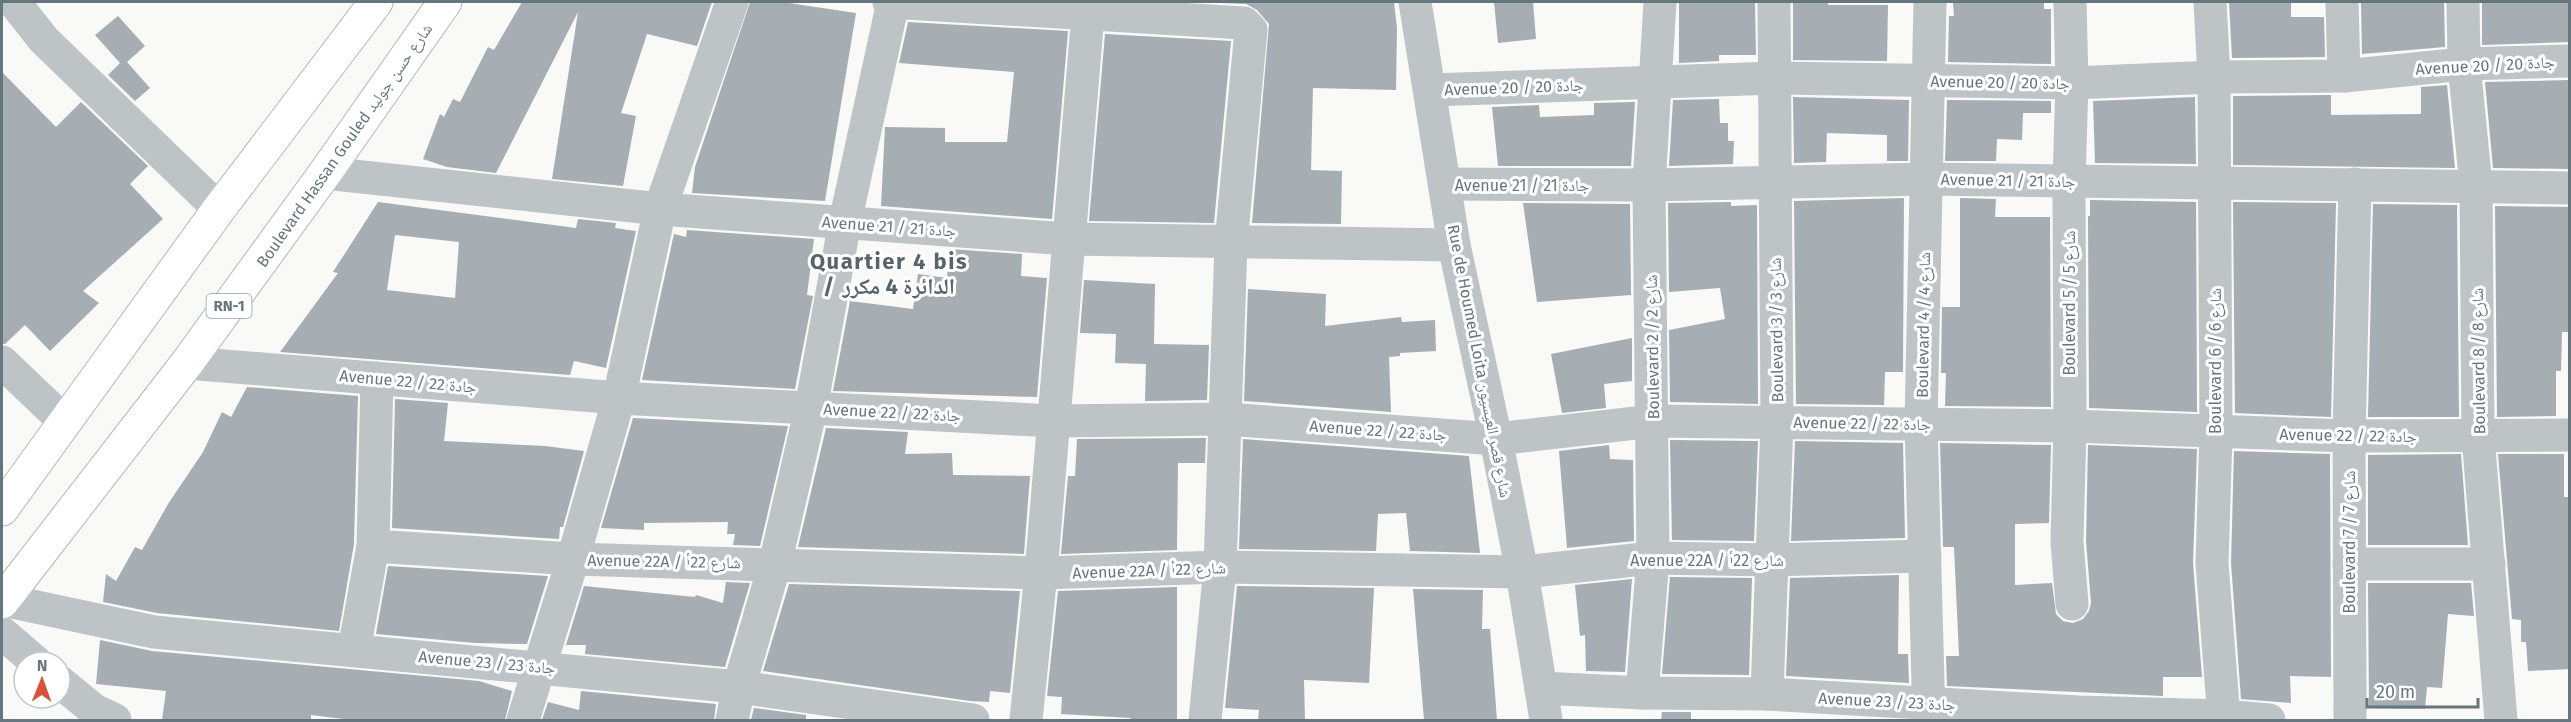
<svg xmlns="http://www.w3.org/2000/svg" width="2571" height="722" font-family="'Fira Sans','Noto Naskh Arabic',sans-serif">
<rect width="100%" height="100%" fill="#f9f9f7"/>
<!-- building -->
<g fill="#a6aeb3" fill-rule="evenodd">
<polygon points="522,2 712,2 697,46 647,34 621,113 636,116 623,186 552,179 578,12 496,173 447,167 423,159 440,114 444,117 453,99 460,102 488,47 494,50"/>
<polygon points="750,2 782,2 856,13 825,201 692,193 695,167"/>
<polygon points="1198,2 1394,2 1397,28 1396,90 1313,88 1311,170 1342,171 1341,224 1252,223 1269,24 1257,10 1246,4"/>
<polygon points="1494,2 1533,2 1536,39 1498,43"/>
<polygon points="1679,2 1755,2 1756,55 1719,55 1719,61 1679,63"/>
<polygon points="1793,2 1828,2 1828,5 1888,5 1887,61 1793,60"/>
<polygon points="1953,2 2044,2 2044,9 2051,9 2051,64 1948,62 1949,16 1954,16"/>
<polygon points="2229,2 2291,2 2291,17 2324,17 2325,57 2232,58"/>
<polygon points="2361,2 2444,2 2445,47 2362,54"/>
<polygon points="2482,2 2570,2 2570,42 2482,45"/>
<polygon points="118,16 145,46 127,62 150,88 135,101 108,75 120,63 95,35"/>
<polygon points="908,22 1068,31 1052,219 881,206 885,127 945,128 945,142 1007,142 1014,72 899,63"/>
<polygon points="1105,34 1231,41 1214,223 1089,221"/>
<polygon points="2,72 56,127 81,102 148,166 130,184 163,219 83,291 99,303 50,351 25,325 5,344 2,344"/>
<polygon points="2570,80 2570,169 2493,168 2485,82"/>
<polygon points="2447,85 2455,168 2233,165 2233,96 2331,95 2331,115 2421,114 2421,87"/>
<polygon points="1793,97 1909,100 1908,161 1887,161 1887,135 1827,133 1826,162 1794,163"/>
<polygon points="2195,97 2196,164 2095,163 2093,101"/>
<polygon points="1719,99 1720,123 1728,123 1728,141 1734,141 1733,164 1669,166 1673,100"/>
<polygon points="1947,100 2051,101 2051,113 2023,113 2022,140 1997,139 1996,161 1945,161"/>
<polygon points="1635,102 1631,166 1498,166 1492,107 1539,105 1540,117 1594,115 1594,103"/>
<polygon points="1904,198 1903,372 1885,372 1884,405 1796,404 1794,201"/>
<polygon points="1960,198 1996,199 1995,217 2050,217 2051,407 1945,406 1946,373 1941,373 1942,307 1960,307"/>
<polygon points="2090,200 2196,202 2197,412 2089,408 2088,216 2090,216"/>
<path d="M378,202L576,228L578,219L616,223L615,228L636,231L606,368L574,361L570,375L280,352L338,273L333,272ZM395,235L459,242L455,298L387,290Z"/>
<polygon points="1731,202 1731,206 1757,205 1758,404 1670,402 1669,330 1725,319 1720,288 1669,292 1668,203"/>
<polygon points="2233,202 2336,203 2331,417 2235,413"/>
<polygon points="1523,203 1630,204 1631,295 1537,302"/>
<polygon points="2373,204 2457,205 2459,417 2368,417"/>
<polygon points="2495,206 2570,207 2570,332 2562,332 2561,371 2556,371 2556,416 2497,417"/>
<polygon points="687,230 814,239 807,295 813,296 795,389 642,380 674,234 686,237"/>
<polygon points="949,249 1022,254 1021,276 1047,278 1037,397 833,391 850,301 913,309 918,274 947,278"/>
<polygon points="1084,280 1155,284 1154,344 1209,345 1207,400 1145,401 1146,364 1115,363 1116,334 1080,333"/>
<polygon points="1248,289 1326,294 1325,326 1401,317 1402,322 1435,320 1436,351 1400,353 1400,356 1389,357 1391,412 1244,401"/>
<polygon points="1632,338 1632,381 1604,384 1606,408 1562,413 1551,354"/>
<polygon points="247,387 358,396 354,544 339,631 157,613 103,602 106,574 116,581 135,547 142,550 168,504 203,452 222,412 231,417"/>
<polygon points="395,399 448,403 444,441 545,446 584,451 563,527 560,527 559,539 392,528"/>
<polygon points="633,418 788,426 760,546 733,545 735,534 727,534 728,522 644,523 644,530 601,528"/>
<polygon points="826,428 908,432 905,454 952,453 953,475 1030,476 1024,554 798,547"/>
<polygon points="1206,438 1205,463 1178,463 1177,550 1061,554 1068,476 1075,476 1077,439"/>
<polygon points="1243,439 1469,456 1480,553 1410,551 1406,513 1378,514 1376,551 1239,549"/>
<polygon points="1670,440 1758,441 1754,541 1672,540"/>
<polygon points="1795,441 1903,443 1905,538 1791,541"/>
<polygon points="1940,443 2051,445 2049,523 2015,524 2015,585 2052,583 2056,614 2063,621 2073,623 2083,619 2089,611 2091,603 2086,541 2088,445 2197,449 2193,563 2202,677 2163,677 2163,696 1947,686 1946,656 1959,656 1954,547 1943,547"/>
<polygon points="1609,445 1610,459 1633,460 1634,541 1567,548 1559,451"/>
<polygon points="2234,451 2330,454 2331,677 2290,676 2291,703 2241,699 2231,563"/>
<polygon points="2461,454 2468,545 2368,545 2368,455"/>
<polygon points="2498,454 2564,454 2564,497 2570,497 2570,669 2528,671 2526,642 2521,642 2521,620 2512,619"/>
<polygon points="388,566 548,576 527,644 475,643 376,634"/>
<polygon points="1899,575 1898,654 1908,654 1909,683 1786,676 1790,578"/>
<polygon points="1670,577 1752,578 1749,675 1662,674"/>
<polygon points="1632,579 1625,672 1586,671 1585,635 1580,636 1575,585"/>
<polygon points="726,582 750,583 725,667 585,654 586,645 566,645 584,586 695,597 696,595 723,603"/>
<polygon points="2368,583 2471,583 2474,616 2448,614 2442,688 2427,687 2425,709 2369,708"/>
<polygon points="789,584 1020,591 1010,693 990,691 989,702 970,701 763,671"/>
<polygon points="1237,586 1374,588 1369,683 1304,680 1305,720 1258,720 1259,710 1225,708"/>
<polygon points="1177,587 1177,720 1130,720 1131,718 1061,714 1062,697 1047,696 1058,591"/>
<polygon points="1413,589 1483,590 1482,629 1490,629 1497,720 1424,720"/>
<polygon points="100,640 152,651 479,681 512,691 505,720 352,720 311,715 311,720 162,720 166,691 96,684"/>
<polygon points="581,691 716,704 714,720 542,720 548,702 579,710"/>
<polygon points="754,708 806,715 806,720 751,720"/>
<polygon points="1662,712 1691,712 1691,720 1661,720"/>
</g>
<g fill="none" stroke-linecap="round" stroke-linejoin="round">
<!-- major casing -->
<g stroke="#b2b8bb" stroke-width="35">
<g id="major">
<polyline points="2,509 219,209 376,2"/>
<polyline points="2,602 187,363 325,173 445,2"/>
</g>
</g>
<!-- minor -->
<g stroke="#bec3c6" stroke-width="33">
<polyline points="14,2 44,40 219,209"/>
<polyline points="889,2 1244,23 1251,30 1231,243 1220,567 1205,720"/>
<polyline points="1415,2 1454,245 1496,439 1522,572 1546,720"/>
<polyline points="2070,2 2072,83 2069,180 2070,426 2067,542 2072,604"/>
<polyline points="2210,2 2214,77 2216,433 2212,563 2224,720"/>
<polyline points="2342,2 2344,76"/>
<polyline points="2463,2 2464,64 2476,186 2478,436 2501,720"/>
<polyline points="1430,90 1775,78 2072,83 2214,77 2344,76 2464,64 2570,61"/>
<polyline points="325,173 660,209 1068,239 1454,245"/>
<polyline points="1446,184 1649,185 1926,179 2570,188"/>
<polyline points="2,362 65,422"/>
<polyline points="187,363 619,398 1053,421 1227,419 1496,439 1653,421 2070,426 2349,436 2570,435"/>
<polyline points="373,546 573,559 1041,573 1220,567 1522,572 1653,558 1772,560 1925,556"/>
<polyline points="2349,564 2489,564"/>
<polyline points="3,600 154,632 739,687 973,720"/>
<polyline points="2,633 36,662"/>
<polyline points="354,650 373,546 377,378"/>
<polyline points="60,682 94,710 115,720"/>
<polyline points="1541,688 1642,693 1767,694 2079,712 2223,716 2269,720"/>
<polyline points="1642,693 1653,558 1649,185 1660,2"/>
<polyline points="1767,694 1777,422 1774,2"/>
<polyline points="523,720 573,559 619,398 660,209 732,2"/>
<polyline points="732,720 739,687 775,564 811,408 845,222 893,2"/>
<polyline points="1026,720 1041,573 1089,2"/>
<polyline points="1929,720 1921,423 1930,2"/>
<polyline points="2350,720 2349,436 2355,184"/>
</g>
<!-- major -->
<use href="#major" stroke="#fff" stroke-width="33"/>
</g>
<g text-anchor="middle" stroke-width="6" stroke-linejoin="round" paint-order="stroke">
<!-- shield labels -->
<rect fill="#fff" stroke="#949fa5" stroke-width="1.5" x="206.5" y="294" width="45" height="24" rx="4.5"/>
<g font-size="15" font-weight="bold" fill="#66767f">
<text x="229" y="311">RN-1</text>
</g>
<!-- street labels -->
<g font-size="16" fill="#66767f" stroke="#fff">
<text transform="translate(2485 65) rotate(-3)" y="6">Avenue 20 / جادة 20</text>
<text transform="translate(2000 82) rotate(1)" y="6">Avenue 20 / جادة 20</text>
<text transform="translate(1514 87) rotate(-2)" y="6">Avenue 20 / جادة 20</text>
<text transform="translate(344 145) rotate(-55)" y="6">Boulevard Hassan Gouled شارع حسن جوليد</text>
<text transform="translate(2008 180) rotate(1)" y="6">Avenue 21 / جادة 21</text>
<text x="1522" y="191">Avenue 21 / جادة 21</text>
<text transform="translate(889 226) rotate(4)" y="6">Avenue 21 / جادة 21</text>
<text transform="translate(2069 303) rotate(-90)" y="6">Boulevard 5 / شارع 5</text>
<text transform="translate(1923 325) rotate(-89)" y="6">Boulevard 4 / شارع 4</text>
<text transform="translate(1776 330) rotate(-91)" y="6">Boulevard 3 / شارع 3</text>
<text transform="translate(1652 347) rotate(-91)" y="6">Boulevard 2 / شارع 2</text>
<text transform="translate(1480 361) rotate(79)" y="6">Rue de Houmed Loita شارع قصر العيسيون</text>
<text transform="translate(2215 361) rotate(-90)" y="6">Boulevard 6 / شارع 6</text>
<text transform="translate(2478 361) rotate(-91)" y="6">Boulevard 8 / شارع 8</text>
<text transform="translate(408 381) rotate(5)" y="6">Avenue 22 / جادة 22</text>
<text transform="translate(892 412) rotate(3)" y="6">Avenue 22 / جادة 22</text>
<text transform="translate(1862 423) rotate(1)" y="6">Avenue 22 / جادة 22</text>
<text transform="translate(1378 430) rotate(4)" y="6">Avenue 22 / جادة 22</text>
<text transform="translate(2348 435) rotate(1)" y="6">Avenue 22 / جادة 22</text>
<text transform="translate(2349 542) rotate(-90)" y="6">Boulevard 7 / شارع 7</text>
<text x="1707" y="566">Avenue 22A / شارع 22أ</text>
<text transform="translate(664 561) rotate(1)" y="6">Avenue 22A / شارع 22أ</text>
<text transform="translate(1149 570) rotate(-2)" y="6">Avenue 22A / شارع 22أ</text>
<text transform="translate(487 662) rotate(5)" y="6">Avenue 23 / جادة 23</text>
<text transform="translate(1887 701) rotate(3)" y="6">Avenue 23 / جادة 23</text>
</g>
<!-- district labels -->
<g font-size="22" font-weight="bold" letter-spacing="1.5" fill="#58646b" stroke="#fff">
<text x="889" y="269">Quartier 4 bis<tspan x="889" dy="25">/ الدائرة 4 مكرر</tspan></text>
</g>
</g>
<!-- border -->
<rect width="2571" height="722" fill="none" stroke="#66767f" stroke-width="6"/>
<!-- north arrow -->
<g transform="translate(42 680) rotate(1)"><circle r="28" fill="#ffffff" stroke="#c2c8cc" stroke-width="1.5"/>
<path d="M0-4.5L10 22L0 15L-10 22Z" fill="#d4543b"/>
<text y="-9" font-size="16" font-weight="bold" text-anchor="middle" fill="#66767f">N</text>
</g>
<!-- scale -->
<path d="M2367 698v9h111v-9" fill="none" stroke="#66767f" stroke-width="3"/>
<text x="2376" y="698" font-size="18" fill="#66767f" stroke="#ffffff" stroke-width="4.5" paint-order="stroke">20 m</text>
</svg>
